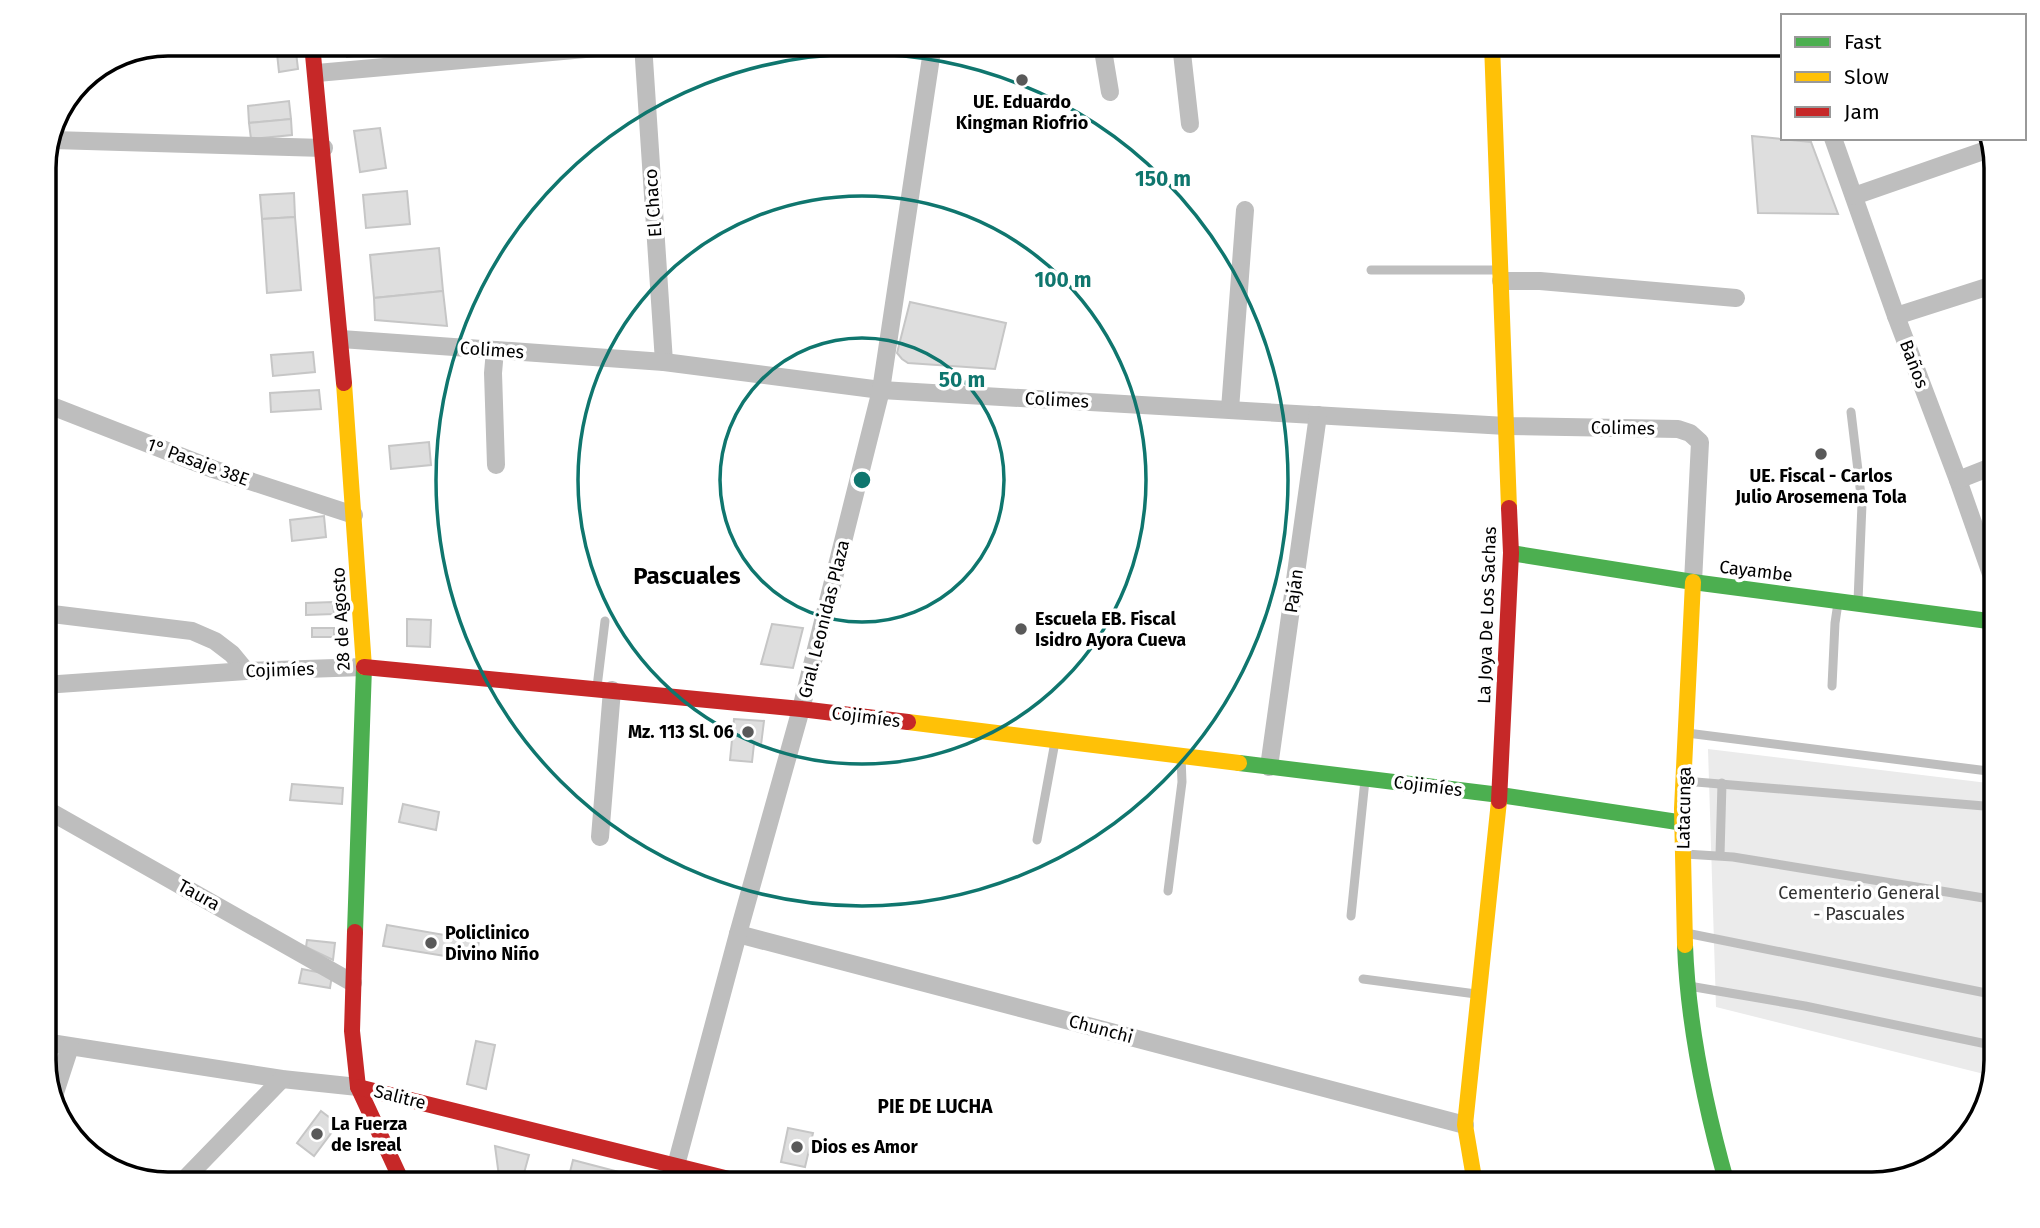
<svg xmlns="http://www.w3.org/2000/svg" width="2040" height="1228" font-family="'Fira Sans',sans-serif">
<rect width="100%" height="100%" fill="#fff"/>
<!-- green -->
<polygon fill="#ebebeb" points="1708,749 1996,784 1996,1061 1992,1076 1716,1007"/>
<!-- building -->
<g fill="#dedede" stroke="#c6c6c6" stroke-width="2">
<polygon points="276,44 295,44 298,69 279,72"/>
<polygon points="346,44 423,44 424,48 347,57"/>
<rect x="1075" y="44" width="19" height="10"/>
<polygon points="289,101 291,119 249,123 248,106"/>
<polygon points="291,119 292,135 251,139 249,123"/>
<polygon points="380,128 386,168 360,172 354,131"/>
<polygon points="1752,136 1811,142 1838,214 1758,213"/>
<polygon points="407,191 410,224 366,228 363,195"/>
<polygon points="294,193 295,217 262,219 260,195"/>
<polygon points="295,217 301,290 267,293 262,219"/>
<polygon points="439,248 443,291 374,298 370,255"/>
<polygon points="443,291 447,326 375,320 374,298"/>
<polygon points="910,302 1006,323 995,369 908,363 902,359 897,353"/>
<polygon points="313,352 315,372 273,376 271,355"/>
<polygon points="319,390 321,409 271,412 270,393"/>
<polygon points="429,442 431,465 391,469 389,446"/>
<polygon points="324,516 326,537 292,541 290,520"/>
<polygon points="333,602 334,614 306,615 306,603"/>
<polygon points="407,619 431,620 430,647 407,646"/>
<polygon points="772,624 803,628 793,668 761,664"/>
<rect x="312" y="628" width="22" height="9"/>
<polygon points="734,719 764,721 761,745 754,744 752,762 730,760"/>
<polygon points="292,784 343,788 342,804 290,800"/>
<polygon points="403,804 439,812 436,830 399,822"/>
<polygon points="387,925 479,941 476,961 383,946"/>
<polygon points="307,940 335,943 333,960 306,947"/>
<polygon points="302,969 332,975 330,988 299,983"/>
<polygon points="476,1041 495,1045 486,1089 467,1084"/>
<polygon points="321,1111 338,1124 314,1156 297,1143"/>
<polygon points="788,1128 813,1133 805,1167 781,1162"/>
<polygon points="495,1146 529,1155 521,1184 500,1184"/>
<polygon points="573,1160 657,1182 656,1184 567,1184"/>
</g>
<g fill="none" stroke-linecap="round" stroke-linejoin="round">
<!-- lane -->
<g stroke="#bebebe" stroke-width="9">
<polyline points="1371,270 1498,270"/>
<polyline points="1851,412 1862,504 1858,601"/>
<polyline points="1832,686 1835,623 1838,603"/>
<polyline points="597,687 605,621"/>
<polyline points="1687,733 1996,772"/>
<polyline points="1684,781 1996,807"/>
<polyline points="1037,840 1055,742"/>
<polyline points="1685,854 1733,857 1996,900"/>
<polyline points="1720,855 1722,783"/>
<polyline points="1168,891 1182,782 1181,757"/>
<polyline points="1351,916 1365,780"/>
<polyline points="1686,933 1996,995"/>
<polyline points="1363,979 1476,994"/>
<polyline points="1689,986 1805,1006 1996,1046"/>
</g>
<!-- street -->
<g stroke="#bebebe" stroke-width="18">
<polyline points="643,44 664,362"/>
<polyline points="1102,44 1110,92"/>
<polyline points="1181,44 1190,124"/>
<polyline points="317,73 641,44"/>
<polyline points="1833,138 1896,316 1958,480 1996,588"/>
<polyline points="53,140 324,148"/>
<polyline points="1854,196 1992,148"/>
<polyline points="1501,281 1540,281 1736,298"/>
<polyline points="1896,316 1996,284"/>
<polyline points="341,339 664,362 881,390 1506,426 1678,429 1690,433 1700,442 1693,582"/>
<polyline points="495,350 493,373 496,465"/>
<polyline points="44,403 213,469 354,515"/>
<polyline points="1230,409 1245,210"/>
<polyline points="1958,480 1996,465"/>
<polyline points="44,613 192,631 215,641 232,654 246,671"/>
<polyline points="44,685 246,671 364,667"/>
<polyline points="1995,712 1996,694"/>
<polyline points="1269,767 1318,415"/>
<polyline points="44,808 353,983"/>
<polyline points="600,837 612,690"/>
<polyline points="738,934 1465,1125"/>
<polyline points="44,1042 282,1079 358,1087"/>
<polyline points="53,1099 70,1047"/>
<polyline points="180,1184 282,1079"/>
<polyline points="671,1184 738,934 801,709 881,390 933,44"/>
</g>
<!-- fast -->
<g stroke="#4caf50" stroke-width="16">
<polyline points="1511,553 1693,582 1996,622"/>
<polyline points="1239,763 1500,795 1684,823"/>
<polyline points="355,932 364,667"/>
<path d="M1685,945C1688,1027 1705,1106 1727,1184"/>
</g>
<!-- slow -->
<g stroke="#ffc107" stroke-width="16">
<polyline points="1492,44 1509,508"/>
<polyline points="344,383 364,667"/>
<polyline points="908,722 1239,763"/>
<polyline points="1685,945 1682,809 1693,582"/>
<polyline points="1475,1184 1465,1125 1499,801"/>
</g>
<!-- jam -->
<g stroke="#c62828" stroke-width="16">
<polyline points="312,44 344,383"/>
<polyline points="364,667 801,709 908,722"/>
<polyline points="1499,801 1511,553 1509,508"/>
<polyline points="355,932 352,1031 358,1087 403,1184"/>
<polyline points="358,1087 749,1184"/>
</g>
</g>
<!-- distance rings -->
<g fill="none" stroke="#0f766e" stroke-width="3.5">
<circle cx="862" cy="480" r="142"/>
<circle cx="862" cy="480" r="284"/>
<circle cx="862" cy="480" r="426"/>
</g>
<!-- markers -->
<g fill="#595959" stroke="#fff" stroke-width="2.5">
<circle cx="1022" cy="80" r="7"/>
<circle cx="1821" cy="454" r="7"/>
<circle cx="1021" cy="629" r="7"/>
<circle cx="748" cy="732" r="7"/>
<circle cx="431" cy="943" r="7"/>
<circle cx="317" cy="1134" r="7"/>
<circle cx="797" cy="1147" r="7"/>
</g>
<g text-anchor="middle" stroke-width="7" stroke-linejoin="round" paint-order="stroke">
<!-- poi labels -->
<g font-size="18" font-weight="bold" fill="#000" stroke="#fff" text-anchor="start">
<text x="1022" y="108" text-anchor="middle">UE. Eduardo<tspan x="1022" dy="21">Kingman Riofrio</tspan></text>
<text x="1821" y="482" text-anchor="middle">UE. Fiscal - Carlos<tspan x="1821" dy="21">Julio Arosemena Tola</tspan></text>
<text x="1035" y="625">Escuela EB. Fiscal<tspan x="1035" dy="21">Isidro Ayora Cueva</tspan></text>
<text x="734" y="738" text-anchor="end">Mz. 113 Sl. 06</text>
<text x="445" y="939">Policlinico<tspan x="445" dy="21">Divino Niño</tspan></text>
<text x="331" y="1130">La Fuerza<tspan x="331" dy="21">de Isreal</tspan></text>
<text x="811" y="1153">Dios es Amor</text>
</g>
<!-- street labels -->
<g font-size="18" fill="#000" stroke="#fff">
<text transform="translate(653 203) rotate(-94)" y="6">El Chaco</text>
<text transform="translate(492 350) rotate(4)" y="6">Colimes</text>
<text transform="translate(1914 364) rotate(69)" y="6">Baños</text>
<text transform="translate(1057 400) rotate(3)" y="6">Colimes</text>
<text transform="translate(1623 428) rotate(1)" y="6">Colimes</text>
<text transform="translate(198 462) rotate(20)" y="6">1° Pasaje 38E</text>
<text transform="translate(1756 571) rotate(7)" y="6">Cayambe</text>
<text transform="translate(1294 591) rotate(-82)" y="6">Paján</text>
<text transform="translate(1487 615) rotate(-88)" y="6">La Joya De Los Sachas</text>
<text transform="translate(341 619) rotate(-93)" y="6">28 de Agosto</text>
<text transform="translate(824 619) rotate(-76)" y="6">Gral. Leonidas Plaza</text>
<text transform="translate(280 670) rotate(-2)" y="6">Cojimíes</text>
<text transform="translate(866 717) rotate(7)" y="6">Cojimíes</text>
<text transform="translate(1428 786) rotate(7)" y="6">Cojimíes</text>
<text transform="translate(1684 808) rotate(-89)" y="6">Latacunga</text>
<text transform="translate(199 895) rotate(29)" y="6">Taura</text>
<text transform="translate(1101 1029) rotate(15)" y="6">Chunchi</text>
<text transform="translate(400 1097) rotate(14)" y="6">Salitre</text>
</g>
<!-- park labels -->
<g font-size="18" fill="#313131" stroke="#fff">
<text x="1859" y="899">Cementerio General<tspan x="1859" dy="21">- Pascuales</tspan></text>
</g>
<!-- neighbourhood labels -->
<g font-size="19" font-weight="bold" fill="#000" stroke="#fff">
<text x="935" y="1113">PIE DE LUCHA</text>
</g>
<!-- district labels -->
<g font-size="24" font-weight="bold" fill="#000" stroke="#fff">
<text x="687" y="584">Pascuales</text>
</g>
</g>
<!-- crop -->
<path d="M0 0H2040V1228H0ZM168 56H1872A112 112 0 0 1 1984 168V1060A112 112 0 0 1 1872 1172H168A112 112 0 0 1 56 1060V168A112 112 0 0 1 168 56Z" fill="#fff" fill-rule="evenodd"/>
<path fill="none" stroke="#000" stroke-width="3.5" d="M168 56H1872A112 112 0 0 1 1984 168V1060A112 112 0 0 1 1872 1172H168A112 112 0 0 1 56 1060V168A112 112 0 0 1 168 56Z"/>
<circle cx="862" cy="480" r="10" fill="#0f766e" stroke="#fff" stroke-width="3.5"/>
<g font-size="21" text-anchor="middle" font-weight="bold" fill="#0f766e" stroke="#fff" stroke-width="7" stroke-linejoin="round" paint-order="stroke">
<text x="1163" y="186">150 m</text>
<text x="1063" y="287">100 m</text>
<text x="962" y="387">50 m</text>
</g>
<!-- legend -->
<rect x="1781" y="14" width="245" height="126" fill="#ffffff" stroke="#999999" stroke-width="2"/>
<rect x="1795" y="37" width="35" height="10" fill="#4caf50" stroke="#999999" stroke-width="2"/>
<text x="1844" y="49" font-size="21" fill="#000000">Fast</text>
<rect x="1795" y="72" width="35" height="10" fill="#ffc107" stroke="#999999" stroke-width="2"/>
<text x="1844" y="84" font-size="21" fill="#000000">Slow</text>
<rect x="1795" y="107" width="35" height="10" fill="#c62828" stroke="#999999" stroke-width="2"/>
<text x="1844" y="119" font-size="21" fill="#000000">Jam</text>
</svg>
